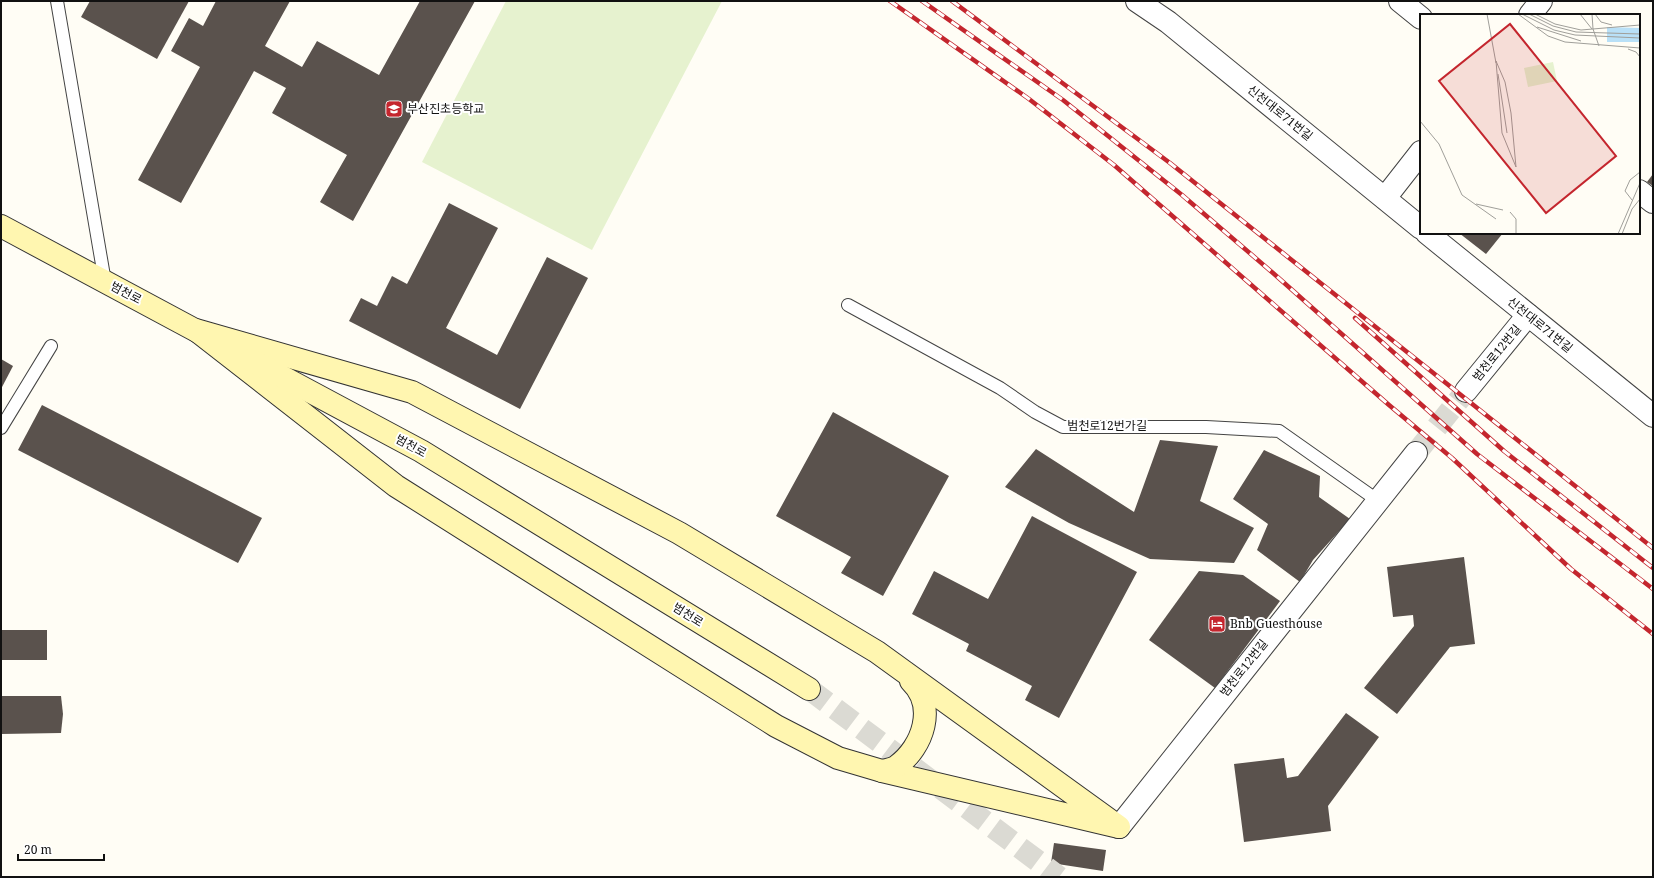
<svg xmlns="http://www.w3.org/2000/svg" width="1654" height="878" font-family="'Noto Serif','Noto Sans KR',serif">
<rect width="100%" height="100%" fill="#fffdf5"/>
<!-- pitch -->
<polygon fill="#e6f2cf" points="506,1 722,1 592,250 422,162"/>
<!-- building -->
<g fill="#5a524d">
<polygon points="90,1 189,1 157,59 81,17"/>
<polygon points="216,1 290,1 265,46 302,67 317,41 379,75 420,1 475,1 353,221 320,202 347,155 272,113 286,88 254,71 181,203 138,180 200,67 171,51 189,18 203,26"/>
<polygon points="1653,174 1653,186 1647,182"/>
<polygon points="449,203 498,228 446,328 497,355 547,257 588,278 520,409 349,321 361,298 377,306 392,276 407,284"/>
<polygon points="1459,233 1503,233 1486,254"/>
<polygon points="1,359 13,366 1,389"/>
<polygon points="42,405 262,518 238,563 18,450"/>
<polygon points="833,412 949,476 883,596 841,573 851,557 776,516"/>
<polygon points="1160,440 1218,446 1200,501 1254,528 1234,563 1150,559 1069,523 1005,487 1036,449 1134,512"/>
<polygon points="1264,450 1320,476 1319,497 1350,519 1313,560 1300,582 1257,550 1268,524 1233,499"/>
<polygon points="1032,516 1137,572 1059,718 1025,700 1032,686 966,651 969,644 912,614 934,571 988,599"/>
<polygon points="1464,557 1475,644 1450,647 1397,714 1364,688 1414,626 1413,615 1393,617 1387,567"/>
<polygon points="1199,571 1243,575 1280,601 1215,688 1149,640"/>
<rect x="1" y="630" width="46" height="30"/>
<polygon points="1,696 61,696 63,714 61,733 1,734"/>
<polygon points="1346,713 1379,737 1328,806 1331,831 1244,842 1234,764 1284,758 1287,778 1298,776"/>
<polygon points="1054,843 1106,850 1103,871 1051,863"/>
</g>
<g fill="none" stroke-linecap="round" stroke-linejoin="round">
<!-- street-tunnel -->
<polyline stroke="#dbdad3" stroke-width="22" stroke-dasharray="22 11" stroke-linecap="butt" points="1416,453 1466,391"/>
<!-- secondary-tunnel -->
<polyline stroke="#dbdad3" stroke-width="22" stroke-dasharray="22 11" stroke-linecap="butt" points="809,689 1059,877"/>
<!-- lane casing -->
<g stroke="#444" stroke-width="14">
<g id="lane">
<polyline points="57,1 105,282"/>
<polyline points="848,305 1000,388 1035,412 1063,427 1206,427 1279,431 1377,500"/>
<polyline points="1,428 51,346"/>
</g>
</g>
<!-- street casing -->
<g stroke="#444" stroke-width="24">
<g id="street">
<polyline points="1137,1 1168,22 1421,228"/>
<polyline points="1400,1 1421,18"/>
<polyline points="1530,15 1541,1"/>
<polyline points="1639,191 1653,202"/>
<polyline points="1385,198 1421,152"/>
<polyline points="1427,233 1653,416"/>
<polyline points="1466,391 1528,315"/>
<polyline points="1119,827 1416,453"/>
</g>
</g>
<!-- secondary casing -->
<g stroke="#333" stroke-width="24">
<g id="secondary">
<polyline points="1,226 208,337"/>
<polygon points="196,330 412,392 679,533 877,652 1119,827 882,771 838,758 776,726 396,486"/>
<polyline points="251,360 421,451 809,689"/>
<path d="M882,771C886,770 893,769 897,766C923,747 937,706 911,681"/>
</g>
</g>
<!-- lane -->
<use href="#lane" stroke="#fff" stroke-width="12"/>
<!-- street -->
<use href="#street" stroke="#fff" stroke-width="22"/>
<!-- secondary -->
<use href="#secondary" stroke="#fff6b0" stroke-width="22"/>
<!-- rail casing -->
<g stroke="#c4262e" stroke-width="4.5">
<g id="rail">
<polyline points="890,1 1029,99 1114,165 1389,405 1452,458 1571,569 1653,634"/>
<polyline points="922,1 1063,100 1182,195 1273,273 1477,454 1653,589"/>
<polyline points="952,1 1170,163 1653,548"/>
<polyline points="1355,318 1504,451 1653,568"/>
</g>
</g>
<!-- rail -->
<use href="#rail" stroke="#fff" stroke-width="3" stroke-dasharray="9" stroke-linecap="butt"/>
</g>
<!-- icons -->
<defs>
<g id="school-square" transform="scale(0.9)"><rect x="-9" y="-9" width="18" height="18" rx="4" fill="#c4262e" stroke="#fff"/><path d="M0-5L7-2L0 1L-7-2ZM-4 1L0 2.5L4 1V4Q0 6-4 4Z" fill="#fff"/></g>
<g id="hotel-square" transform="scale(0.9)"><rect x="-9" y="-9" width="18" height="18" rx="4" fill="#c4262e" stroke="#fff"/><path d="M-6-4.5h1.5V1H6V5H4.5V3h-9V5H-6ZM-4 0a1.8 1.8 0 1 1 3.6 0ZM.5 0V-2.5h3Q6-2.5 6 0Z" fill="#fff"/></g>
</defs>
<g fill-rule="evenodd">
<use href="#school-square" x="394" y="109"/>
<use href="#hotel-square" x="1217" y="624"/>
</g>
<g text-anchor="middle" stroke-width="4" stroke-linejoin="round" paint-order="stroke">
<!-- poi labels -->
<g font-size="12" fill="#111" stroke="#fff" text-anchor="start">
<text x="407" y="113">부산진초등학교</text>
<text x="1230" y="628">Bnb Guesthouse</text>
</g>
<!-- street labels -->
<g font-size="12" fill="#111" stroke="#fff">
<text transform="translate(1280 113) rotate(39)" y="4">신천대로71번길</text>
<text transform="translate(126 293) rotate(28)" y="4">범천로</text>
<text transform="translate(1540 325) rotate(39)" y="4">신천대로71번길</text>
<text transform="translate(1497 353) rotate(-51)" y="4">범천로12번길</text>
<text x="1107" y="430">범천로12번가길</text>
<text transform="translate(411 446) rotate(29)" y="4">범천로</text>
<text transform="translate(688 615) rotate(32)" y="4">범천로</text>
<text transform="translate(1244 668) rotate(-52)" y="4">범천로12번길</text>
</g>
</g>
<!-- overview -->
<g transform="translate(1420 14)">
<rect width="220" height="220" fill="#fffdf5"/>
<path d="M133,48L137,67L108,73L104,54Z" fill="#e6f2cf"/>
<path d="M187,13L220,14V28H187Z" fill="#b9e0f7"/>
<path fill="none" stroke="#a09f9a" stroke-width="1" d="M67,0L76,49M98,0L128,22L145,28L220,34M102,0L134,16L155,21L220,24M109,0L133,12L156,18L220,20M115,0L135,10L161,16L220,11M160,0L172,15M172,0L173,15L179,32M175,0L181,8L192,11M117,13L161,27M208,35L216,38L220,43M76,47L85,68L91,99L96,153L82,119ZM78,60L87,119M0,107L19,130L42,181L76,205M212,186L205,177L210,166L220,158M56,190L83,196M90,198L96,205V220M198,220L220,169M202,220L212,195L220,185"/>
<path fill="#c4262e" fill-opacity="0.15" stroke="#c4262e" stroke-width="2" d="M90,10L196,142L126,199L19,67Z"/>
<rect width="220" height="220" fill="none" stroke="#111" stroke-width="2"/>
</g>
<!-- border -->
<rect width="1654" height="878" fill="none" stroke="#111111" stroke-width="4"/>
<!-- scale -->
<path d="M18 854v6h86v-6" fill="none" stroke="#111111" stroke-width="2"/>
<text x="24" y="854" font-size="12" fill="#111111" stroke="#ffffff" stroke-width="3" paint-order="stroke">20 m</text>
</svg>
